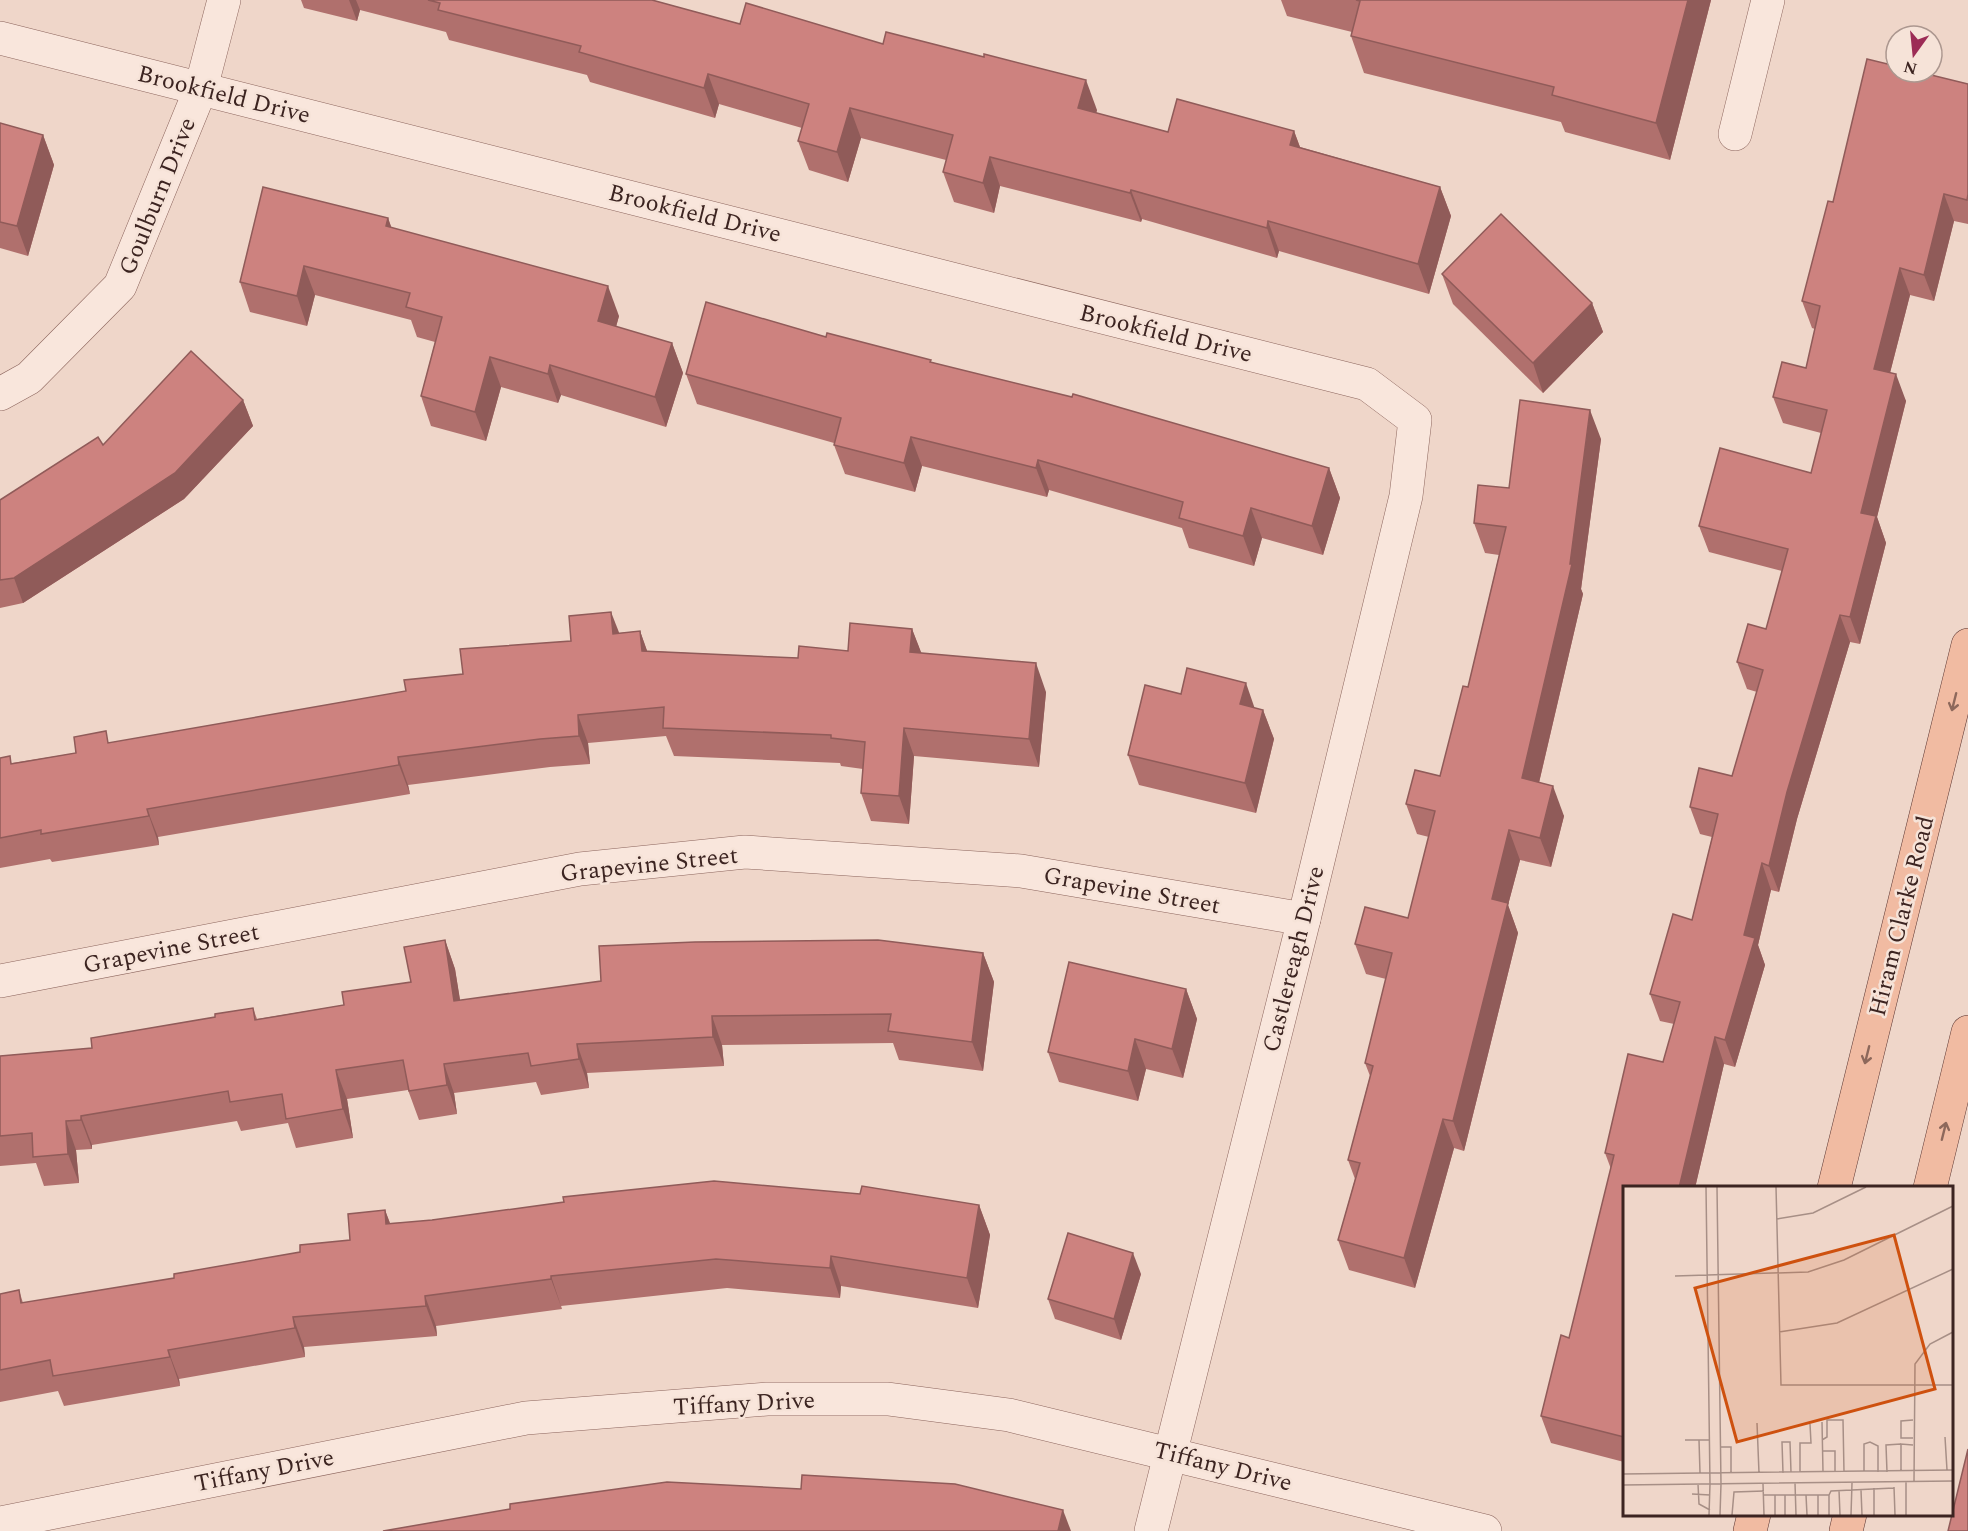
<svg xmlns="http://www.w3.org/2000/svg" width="1968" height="1531" font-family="Spectral,serif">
<rect width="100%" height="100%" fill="#efd6c9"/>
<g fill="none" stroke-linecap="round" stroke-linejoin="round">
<!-- minor casing -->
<g stroke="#8c655d" stroke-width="34">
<g id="minor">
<polyline points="0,38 1367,384 1415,420 1406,496 1304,919 1151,1531"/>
<polyline points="1735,134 1768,0"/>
<polyline points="0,394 29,378 120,286 201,88 224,0"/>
<polyline points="0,981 580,869 745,852 1021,871 1304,919"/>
<polyline points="0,1523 526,1418 767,1399 888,1399 1009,1415 1485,1531"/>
</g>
</g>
<!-- major casing -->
<g stroke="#5a3531" stroke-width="34">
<g id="major">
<polyline points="1834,1188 1968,645"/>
<polyline points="1930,1188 1968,1032"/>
<polyline points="1750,1531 1754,1514"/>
<polyline points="1846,1531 1850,1514"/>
</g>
</g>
<!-- minor -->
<use href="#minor" stroke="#f9e6dc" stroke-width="33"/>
<!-- major -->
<use href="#major" stroke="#f1bba2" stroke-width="33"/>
</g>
<!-- wall -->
<g fill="#b0706d">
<polygon points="301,0 652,0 740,24 1097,110 1096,113 1168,132 1294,131 1300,147 1440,187 1451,216 1429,294 1279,251 1277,258 1142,219 1141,222 1000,186 994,213 954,202 943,172 946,160 861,138 848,182 809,170 798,141 802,128 719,104 715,118 590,82 587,75 449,40 446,32 360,10 357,21 304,8"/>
<polygon points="1281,0 1711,0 1670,160 1565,132 1561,122 1364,73 1351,36 1352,32 1287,16"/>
<polygon points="1968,84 1968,224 1954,221 1934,301 1910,295 1890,373 1906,401 1877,517 1886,543 1860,644 1850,642 1797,819 1779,892 1771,890 1758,945 1765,965 1735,1067 1724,1064 1695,1188 1624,1188 1624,1462 1551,1443 1541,1416 1569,1338 1611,1169 1605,1153 1663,1062 1674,1024 1660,1021 1650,994 1692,920 1712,837 1700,834 1690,807 1732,776 1757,692 1747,689 1737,662 1766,629 1782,571 1709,552 1699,526 1811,473 1821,433 1783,423 1773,397 1806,368 1815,329 1812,328 1802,301 1833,202"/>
<polygon points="0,123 43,135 54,165 28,256 0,248"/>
<polygon points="388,218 391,227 619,316 616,327 672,343 683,373 666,427 561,395 558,403 501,387 486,441 431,426 421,396 435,342 417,337 411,320 315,295 307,326 250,312 240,282"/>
<polygon points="1442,274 1592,303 1603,332 1543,393 1453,304"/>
<polygon points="826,337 931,362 1329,468 1340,498 1323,555 1262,538 1254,566 1189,548 1182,528 1049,490 1047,497 922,466 915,492 845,474 834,445 834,443 697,404 686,374"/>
<polygon points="243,400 253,426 184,499 23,603 0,608 0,500 103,445"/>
<polygon points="1601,439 1581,589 1583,594 1539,783 1564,816 1551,867 1520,860 1508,905 1518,933 1464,1151 1454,1148 1415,1288 1349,1270 1338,1240 1355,1179 1348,1160 1370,1076 1365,1063 1386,979 1366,974 1355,944 1408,918 1429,837 1417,834 1406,804 1440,776 1468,687 1499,555 1485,553 1474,523 1509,488"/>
<polygon points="912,629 921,653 1046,692 1039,767 914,756 909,824 871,821 861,793 863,769 841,766 840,763 674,756 666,736 588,743 590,764 550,767 408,785 410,794 158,837 159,845 52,862 50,859 0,868 0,758 12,763 76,753 111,743 406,691 571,641 619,633 640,631 647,651 798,658 848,651"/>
<polygon points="1181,694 1263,710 1274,739 1256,813 1139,785 1128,755"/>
<polygon points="445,940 455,969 460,1001 983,953 994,982 983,1071 899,1060 893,1043 722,1045 724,1066 587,1073 589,1088 541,1095 536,1082 454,1093 457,1114 419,1120 408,1090 347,1099 353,1138 296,1148 288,1123 241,1131 237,1121 92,1145 92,1149 76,1150 79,1183 44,1186 36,1163 0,1166 0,1056 92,1048 215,1017 253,1008 257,1019 344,1005 411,982"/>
<polygon points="1186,989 1197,1019 1183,1078 1146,1069 1138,1101 1059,1082 1048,1052"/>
<polygon points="979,1205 990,1235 978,1308 841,1286 840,1298 727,1288 561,1306 562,1309 436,1326 437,1336 304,1347 305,1357 179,1379 180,1386 64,1406 58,1391 0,1402 0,1294 19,1290 23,1303 174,1278 300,1252 350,1240 385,1210 390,1223"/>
<polygon points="1141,1274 1121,1340 1055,1319 1048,1299"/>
</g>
<!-- shaded-wall -->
<g fill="#905b59">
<polygon points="349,0 356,0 360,10 357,21"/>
<polygon points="1688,0 1711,0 1670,160 1656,123"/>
<polygon points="708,74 719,104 715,118 704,88"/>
<polygon points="1086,80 1097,110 1089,138 1078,108"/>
<polygon points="850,108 861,138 848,182 837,152"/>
<polygon points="1294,131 1305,161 1290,145"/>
<polygon points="43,135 54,165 28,256 17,226"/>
<polygon points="990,157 1000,186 994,213 983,183"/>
<polygon points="1440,187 1451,216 1429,294 1418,264"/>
<polygon points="1131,190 1142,219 1141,222 1130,193"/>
<polygon points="1944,194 1954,221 1934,301 1924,275"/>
<polygon points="388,218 399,248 386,226"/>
<polygon points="1268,221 1279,251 1277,258 1267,228"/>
<polygon points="304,266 315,295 307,326 297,296"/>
<polygon points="1900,268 1910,295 1884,396 1874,369"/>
<polygon points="608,286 619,316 609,351 598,321"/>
<polygon points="1592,303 1603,332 1543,393 1533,363"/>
<polygon points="672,343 683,373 666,427 655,397"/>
<polygon points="490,357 501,387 486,441 475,412"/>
<polygon points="550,365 561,395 558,403 548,374"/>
<polygon points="1896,374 1906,401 1877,517 1886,543 1860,644 1850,617 1861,513"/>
<polygon points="243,400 253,426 184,499 23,603 14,578"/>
<polygon points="1590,410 1601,439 1581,589 1583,594 1533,808 1522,778 1570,564"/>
<polygon points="911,437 922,466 915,492 904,463"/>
<polygon points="1038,460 1049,490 1047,497 1036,468"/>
<polygon points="1329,468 1340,498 1323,555 1312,526"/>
<polygon points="1251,508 1262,538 1254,566 1243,536"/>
<polygon points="611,612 622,640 613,634"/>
<polygon points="1840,615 1850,642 1797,819 1779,892 1769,866 1787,792"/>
<polygon points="912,629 923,657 910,652"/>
<polygon points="640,631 650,659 642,651"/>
<polygon points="1036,663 1046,692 1039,767 1029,739"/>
<polygon points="1246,683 1256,712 1240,704"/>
<polygon points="1263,710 1274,739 1256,813 1245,783"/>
<polygon points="578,715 588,743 590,764 579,736"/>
<polygon points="904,728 914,756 909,824 899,796"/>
<polygon points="398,757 408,785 410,794 399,765"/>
<polygon points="1553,786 1564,816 1551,867 1540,838"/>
<polygon points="147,809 158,837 159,845 149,816"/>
<polygon points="1509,830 1520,860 1508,905 1518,933 1464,1151 1453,1121 1492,899"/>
<polygon points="1762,863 1771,890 1758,945 1765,965 1735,1067 1725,1040 1744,935"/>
<polygon points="445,940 455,969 465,1030 454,1001"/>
<polygon points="983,953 994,982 983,1071 972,1042"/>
<polygon points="1186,989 1197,1019 1183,1078 1172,1049"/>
<polygon points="712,1016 722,1045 724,1066 713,1037"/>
<polygon points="1715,1037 1724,1064 1695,1188 1679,1188"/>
<polygon points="1135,1039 1146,1069 1138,1101 1128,1071"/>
<polygon points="577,1044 587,1073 589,1088 579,1059"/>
<polygon points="444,1064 454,1093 457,1114 447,1085"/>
<polygon points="336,1070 347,1099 353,1138 343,1109"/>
<polygon points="81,1116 92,1145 92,1149 81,1120"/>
<polygon points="1443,1119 1454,1148 1415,1288 1404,1258"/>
<polygon points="66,1121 76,1150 79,1183 68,1154"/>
<polygon points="979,1205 990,1235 978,1308 967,1278"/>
<polygon points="385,1210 396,1240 386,1224"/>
<polygon points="1133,1253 1141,1274 1121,1340 1114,1319"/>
<polygon points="831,1256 841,1286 840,1298 830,1268"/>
<polygon points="551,1276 562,1309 551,1279"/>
<polygon points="425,1296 436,1326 437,1336 426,1306"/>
<polygon points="293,1317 304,1347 305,1357 295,1328"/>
<polygon points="168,1350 179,1379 180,1386 170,1357"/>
<polygon points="1063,1510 1071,1531 1058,1531"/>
</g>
<!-- building -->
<g fill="#cd827f" stroke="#905b59" stroke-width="1.5">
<polygon points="428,0 652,0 740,24 746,3 883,44 886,32 984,57 984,54 1086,80 1078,108 1168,132 1177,99 1294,131 1290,145 1440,187 1418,264 1268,221 1267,228 1131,190 1130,193 990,157 983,183 943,172 953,135 850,108 837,152 798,141 809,104 708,74 704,88 579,52 581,46 438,10 440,3"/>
<polygon points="1356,0 1688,0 1656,123 1552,95 1554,87 1351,36 1360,1"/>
<polygon points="1867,59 1896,66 1896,72 1919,72 1968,84 1968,194 1967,200 1944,194 1924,275 1900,268 1874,369 1896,374 1861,513 1876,516 1850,617 1840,615 1787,792 1769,866 1762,863 1744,935 1755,938 1725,1040 1715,1037 1679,1188 1624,1188 1624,1437 1541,1416 1561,1335 1569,1338 1614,1155 1605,1153 1628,1054 1663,1062 1680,1002 1650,994 1673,914 1692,920 1718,814 1690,807 1699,768 1732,776 1763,670 1737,662 1748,624 1766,629 1788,549 1699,526 1720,448 1811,473 1827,410 1773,397 1782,362 1806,368 1820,306 1802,301 1828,201 1833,202"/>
<polygon points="0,123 43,135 17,226 0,222"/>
<polygon points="263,187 388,218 386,226 608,286 598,321 672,343 655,397 550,365 548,374 490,357 475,412 421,396 442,317 406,307 410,293 304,266 297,296 240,282"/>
<polygon points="1501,214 1592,303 1533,363 1442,274"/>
<polygon points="706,302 826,337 827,333 931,360 930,362 1072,397 1073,394 1329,468 1312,526 1251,508 1243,536 1179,518 1183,502 1038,460 1036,468 911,437 904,463 834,445 841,418 686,374"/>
<polygon points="191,351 243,400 175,473 14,578 0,580 0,500 98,437 103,445"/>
<polygon points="1520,400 1590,410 1570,564 1572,564 1522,778 1553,786 1540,838 1509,830 1492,899 1508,903 1453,1121 1443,1119 1404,1258 1338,1240 1360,1163 1348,1160 1373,1066 1365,1063 1392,953 1355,944 1365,907 1408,918 1435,811 1406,804 1415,770 1440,776 1463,686 1468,687 1506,527 1474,523 1478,485 1509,488"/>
<polygon points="611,612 613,634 640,631 642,651 798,658 799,646 848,651 850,623 912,629 910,652 1036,663 1029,739 904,728 899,796 861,793 865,742 831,738 831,735 663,728 664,707 578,715 579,736 540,739 398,757 399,765 147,809 149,816 41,834 41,830 0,838 0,758 10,756 11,764 76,753 74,737 106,731 108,743 406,691 404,680 463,674 460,649 571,641 569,616"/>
<polygon points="1187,668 1246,683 1240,704 1263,710 1245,783 1128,755 1145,685 1181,694"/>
<polygon points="445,940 454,1001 601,981 599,946 695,942 878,940 983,953 972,1042 888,1031 891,1014 712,1016 713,1037 577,1044 579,1059 531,1066 528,1053 444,1064 447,1085 409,1091 403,1060 336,1070 343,1109 286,1119 282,1094 230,1102 228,1091 81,1116 81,1120 66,1121 68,1154 33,1157 32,1133 0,1136 0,1056 92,1048 91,1038 215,1017 215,1014 253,1008 255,1020 344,1005 342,992 411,982 404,947"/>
<polygon points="1069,962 1186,989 1172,1049 1135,1039 1128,1071 1048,1052"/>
<polygon points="714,1181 860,1194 862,1186 979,1205 967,1278 831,1256 830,1268 716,1259 551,1276 551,1279 425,1296 426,1306 293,1317 295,1328 168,1350 170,1357 53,1376 50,1360 0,1370 0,1294 19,1290 21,1303 174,1278 174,1274 300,1252 300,1245 350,1240 348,1214 385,1210 386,1224 432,1220 564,1202 563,1197"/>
<polygon points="1068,1233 1133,1253 1114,1319 1048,1299"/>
<polygon points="1968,1449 1968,1531 1948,1531"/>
<polygon points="802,1475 955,1484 1063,1510 1058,1531 383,1531 510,1509 510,1504 667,1482 801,1489"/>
</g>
<!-- one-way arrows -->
<defs><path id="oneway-shaft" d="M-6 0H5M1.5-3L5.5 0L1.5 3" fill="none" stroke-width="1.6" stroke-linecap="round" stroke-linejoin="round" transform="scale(1.5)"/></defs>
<g stroke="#8d685b">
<use href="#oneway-shaft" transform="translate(1954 702) rotate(104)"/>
<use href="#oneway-shaft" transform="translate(1867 1055) rotate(104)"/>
<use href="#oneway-shaft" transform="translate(1944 1131) rotate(-76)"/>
</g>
<g text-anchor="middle" stroke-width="5" stroke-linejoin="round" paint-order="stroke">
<!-- street labels -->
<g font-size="24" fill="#3c2421" stroke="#f6e3d8">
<text transform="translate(224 94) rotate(14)" y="8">Brookfield Drive</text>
<text transform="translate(157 196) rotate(-68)" y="8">Goulburn Drive</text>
<text transform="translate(695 213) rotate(14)" y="8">Brookfield Drive</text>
<text transform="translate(1166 333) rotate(14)" y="8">Brookfield Drive</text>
<text transform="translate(649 864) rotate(-6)" y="8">Grapevine Street</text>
<text transform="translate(1132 890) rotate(10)" y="8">Grapevine Street</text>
<text transform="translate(1901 916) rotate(-76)" y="8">Hiram Clarke Road</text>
<text transform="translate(171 948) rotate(-11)" y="8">Grapevine Street</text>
<text transform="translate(1293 959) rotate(-76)" y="8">Castlereagh Drive</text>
<text transform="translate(744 1403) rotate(-3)" y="8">Tiffany Drive</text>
<text transform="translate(1223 1466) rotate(14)" y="8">Tiffany Drive</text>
<text transform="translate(264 1470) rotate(-11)" y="8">Tiffany Drive</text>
</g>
</g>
<!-- overview -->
<g transform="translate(1623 1186)">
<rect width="330" height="330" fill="#efd6c9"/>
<path fill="none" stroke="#a78f86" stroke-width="1.5" d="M83,1L87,298M94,1L98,298M153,1L158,199H330M154,33L190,27L243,1M52,90L185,86L221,74L330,20M156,146L214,137L330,83M290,234L278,235V252H290M199,236L200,286M134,237L136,287M322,251L324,284M62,254H87M76,254L77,287M199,254L204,251V234H220L221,286M98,261H108V287M199,265H212V286M278,285V258L290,259M177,286V257H188L187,238M241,286V258L247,256L255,260V286M264,286L263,259L278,258M160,287L159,256H167L168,286M0,288L330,284M283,295V329M291,295L292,178L307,158L330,146M172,297L173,329M75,298L76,318L87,324M140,298L141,329M0,299L330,295M271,301L272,329M251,302V329M216,304L217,329M238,304L239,329M69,308L87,309M141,309H206L208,305L271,302M152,309V329M162,309V329M183,309L184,329M195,309V329M206,309V329M86,329L87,298M97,329L98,298M109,329L111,306L141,305M228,329L229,297"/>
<path fill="#ce510f" fill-opacity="0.15" stroke="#ce510f" stroke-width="3" d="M271,49L312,203L114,256L72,102Z"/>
<rect width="330" height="330" fill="none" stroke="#3c2421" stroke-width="3"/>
</g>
<!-- north arrow -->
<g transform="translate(1914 54) rotate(195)"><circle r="28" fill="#f6e3d8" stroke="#ac978f" stroke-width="1.5"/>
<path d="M0-4.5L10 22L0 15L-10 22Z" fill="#9c2c56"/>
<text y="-9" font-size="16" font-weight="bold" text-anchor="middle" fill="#3c2421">N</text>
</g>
</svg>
